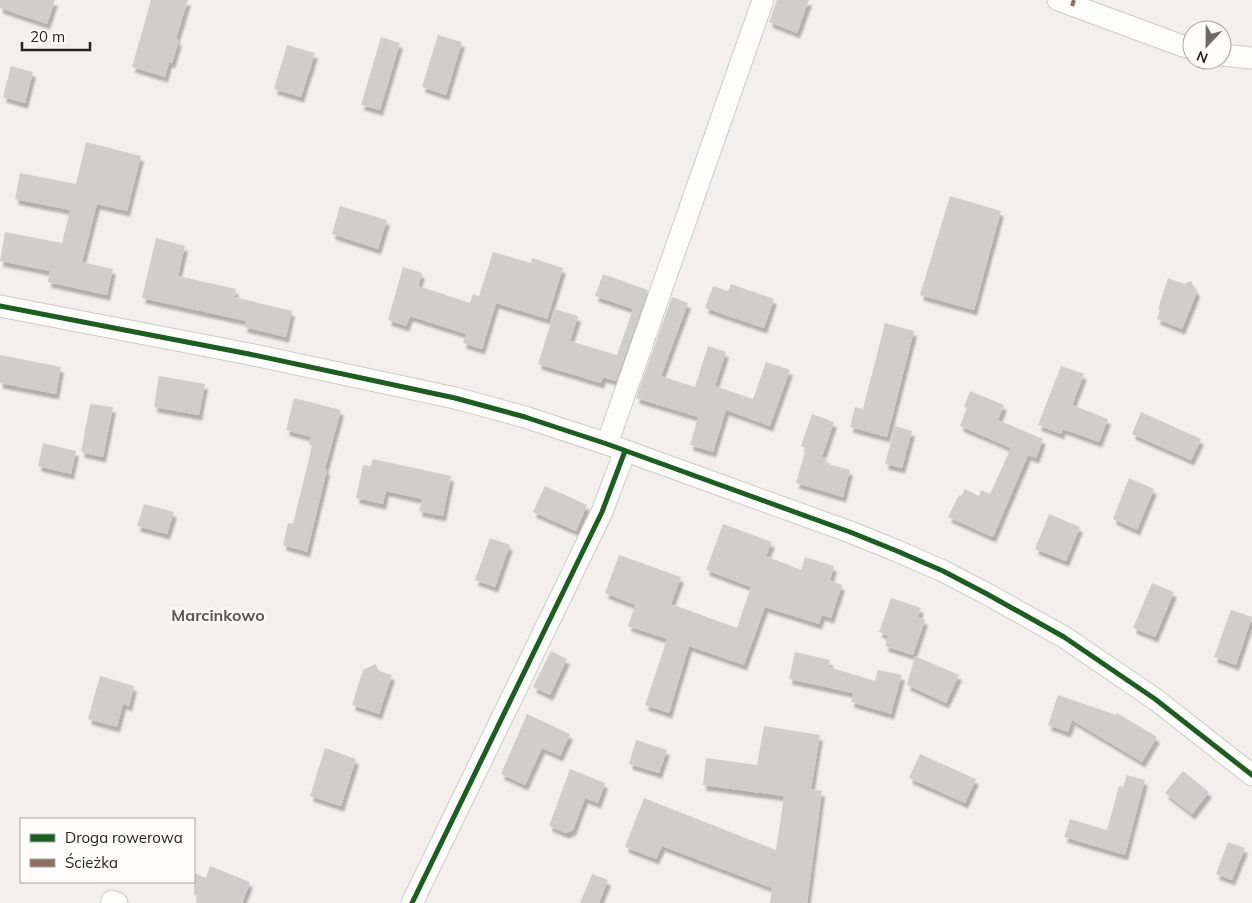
<svg xmlns="http://www.w3.org/2000/svg" width="1252" height="903" font-family="Mulish,sans-serif">
<defs>
<filter id="shadow"><feDropShadow dx="3" dy="5.5" stdDeviation="1" flood-color="#0004"/></filter>
</defs>
<rect width="100%" height="100%" fill="#f2efec"/>
<!-- building -->
<g fill="#d0cecc" filter="url(#shadow)">
<polygon points="0,0 55,0 47,24 0,8"/>
<polygon points="151,0 188,0 176,39 179,40 172,63 169,62 165,77 132,67"/>
<polygon points="777,0 809,0 797,33 769,22"/>
<polygon points="438,35 462,42 446,95 422,87"/>
<polygon points="381,37 400,43 380,110 361,105"/>
<polygon points="287,45 315,53 301,97 274,89"/>
<polygon points="11,66 33,72 25,103 3,97"/>
<polygon points="86,142 141,156 127,211 97,204 82,262 113,269 107,295 48,282 50,271 0,261 5,232 62,243 70,210 15,199 20,173 76,184"/>
<polygon points="950,196 1001,211 974,310 920,295"/>
<polygon points="340,206 387,220 378,249 332,234"/>
<polygon points="156,238 185,246 178,276 236,289 234,297 292,311 286,337 244,327 246,321 142,298"/>
<polygon points="493,252 531,263 532,258 563,268 547,319 496,303 482,349 463,343 466,334 410,316 406,326 388,320 403,267 422,273 418,286 470,303 473,294 479,296"/>
<polygon points="603,274 648,290 616,381 603,377 601,383 538,364 555,309 578,316 570,341 617,355 633,309 595,296"/>
<polygon points="1168,278 1184,284 1191,281 1197,292 1182,329 1157,319 1160,310 1158,309"/>
<polygon points="731,284 774,299 764,328 705,308 713,286 728,291"/>
<polygon points="672,297 688,303 661,376 695,387 708,346 726,352 715,386 753,399 766,362 790,370 770,426 726,410 713,452 690,445 698,417 636,398"/>
<polygon points="885,323 914,331 887,437 850,427 855,407 863,409"/>
<polygon points="0,355 61,367 56,394 0,383"/>
<polygon points="1061,366 1084,374 1072,405 1108,419 1099,442 1063,429 1061,434 1038,425"/>
<polygon points="159,376 205,384 199,415 154,407"/>
<polygon points="970,391 1004,405 998,420 1043,439 1036,458 1028,455 993,537 948,517 959,495 961,496 965,489 979,496 981,490 990,494 1011,448 960,426 967,408 964,407"/>
<polygon points="294,398 341,410 325,469 327,470 307,552 283,545 288,523 293,524 312,446 309,445 311,437 286,430"/>
<polygon points="90,404 113,407 103,457 81,452"/>
<polygon points="1141,412 1201,439 1191,460 1132,434"/>
<polygon points="812,414 834,422 822,457 827,458 825,463 850,470 843,497 796,483 806,448 801,446"/>
<polygon points="895,426 912,431 902,468 885,464"/>
<polygon points="43,443 76,451 71,474 38,466"/>
<polygon points="373,459 451,476 443,516 419,511 422,499 386,491 383,504 356,498 363,465 371,466"/>
<polygon points="1129,478 1154,489 1137,530 1113,519"/>
<polygon points="545,486 587,505 576,531 533,512"/>
<polygon points="144,504 174,512 167,534 137,526"/>
<polygon points="1049,514 1080,527 1066,561 1035,549"/>
<polygon points="723,524 772,542 766,556 801,570 805,557 834,566 830,580 842,585 831,618 822,615 819,624 765,607 744,665 689,646 669,713 645,705 667,639 628,626 635,605 605,593 619,555 681,577 671,604 737,628 751,587 706,570"/>
<polygon points="490,538 510,545 495,587 475,580"/>
<polygon points="1152,583 1174,592 1155,637 1133,628"/>
<polygon points="891,598 921,608 918,617 925,620 913,655 885,646 888,636 879,632"/>
<polygon points="1231,610 1252,617 1236,665 1214,657"/>
<polygon points="551,651 567,659 550,695 533,687"/>
<polygon points="795,652 830,660 829,667 875,681 878,670 902,675 891,714 851,702 853,693 789,679"/>
<polygon points="915,656 959,675 946,703 907,685"/>
<polygon points="375,664 379,671 392,675 379,714 352,705 363,670"/>
<polygon points="100,676 134,686 129,706 123,704 117,727 88,719"/>
<polygon points="1058,695 1116,715 1117,713 1157,737 1142,762 1072,720 1068,732 1048,725"/>
<polygon points="527,714 570,734 560,756 542,748 525,785 501,774"/>
<polygon points="764,726 820,735 811,789 822,791 807,903 770,903 772,888 662,846 656,859 625,847 644,798 776,850 784,796 703,785 706,758 757,765"/>
<polygon points="636,740 667,750 659,773 629,764"/>
<polygon points="325,748 356,759 341,806 310,796"/>
<polygon points="920,754 976,779 965,803 909,778"/>
<polygon points="570,769 605,783 598,803 585,798 573,830 566,833 549,826"/>
<polygon points="1183,771 1209,792 1192,814 1165,793"/>
<polygon points="1127,775 1145,780 1125,855 1064,837 1070,819 1107,830 1119,786 1123,787"/>
<polygon points="1228,842 1245,848 1232,880 1216,874"/>
<polygon points="210,866 250,882 242,903 196,903 198,896 194,895 194,873 206,878"/>
<polygon points="592,874 608,880 599,903 580,903"/>
</g>
<g fill="none" stroke-linecap="round" stroke-linejoin="round">
<!-- minor casing -->
<g stroke="#cdcbc9" stroke-width="23">
<g id="minor">
<polyline points="1058,0 1180,45 1192,48"/>
<polyline points="1222,55 1252,58"/>
<polyline points="0,306 249,354 455,398 525,417 607,444 850,532 897,551 943,571 987,594 1064,637 1155,699 1252,775"/>
<polyline points="607,444 763,0"/>
<polyline points="112,901 117,903"/>
<polyline points="412,903 602,512 625,451"/>
</g>
</g>
<!-- minor -->
<use href="#minor" stroke="#fdfdfc" stroke-width="21"/>
<!-- quiet -->
<polyline stroke="#8d6e63" stroke-width="4" stroke-dasharray="8 4" stroke-linecap="butt" points="1072,6 1074,0"/>
<!-- cycleway casing -->
<g stroke="#fefdfc" stroke-width="8">
<g id="cycleway">
<polyline points="0,306 249,354 455,398 525,417 607,444 850,532 897,551 943,571 987,594 1064,637 1155,699 1252,775"/>
<polyline points="412,903 602,512 625,451"/>
</g>
</g>
<!-- cycleway -->
<use href="#cycleway" stroke="#1b5e20" stroke-width="5"/>
</g>
<g text-anchor="middle" stroke-width="5" stroke-linejoin="round" paint-order="stroke">
<!-- quarter labels -->
<g font-size="16" font-weight="bold" fill="#5a5550" stroke="#fefdfc">
<text x="218" y="621">Marcinkowo</text>
</g>
</g>
<!-- legend -->
<rect x="20" y="818" width="175" height="65" fill="#fefdfc" stroke="#a8a6a5"/>
<rect x="30" y="834" width="25" height="8" fill="#1b5e20" stroke="#a8a6a5"/>
<text x="65" y="843" font-size="15" fill="#262422">Droga rowerowa</text>
<rect x="30" y="859" width="25" height="8" fill="#8d6e63" stroke="#a8a6a5"/>
<text x="65" y="868" font-size="15" fill="#262422">Ścieżka</text>
<!-- north arrow -->
<g transform="translate(1207 45) rotate(202)"><circle r="24" fill="#fefdfc" stroke="#a8a6a5"/>
<path d="M0-4L9 19L0 12L-9 19Z" fill="#6d6b69"/>
<text y="-8" font-size="14" font-weight="bold" text-anchor="middle" fill="#262422">N</text>
</g>
<!-- scale -->
<path d="M22 42v8h68v-8" fill="none" stroke="#262422" stroke-width="2.5"/>
<text x="30" y="42" font-size="15" fill="#262422" stroke="#fefdfc" stroke-width="4" paint-order="stroke">20 m</text>
</svg>
